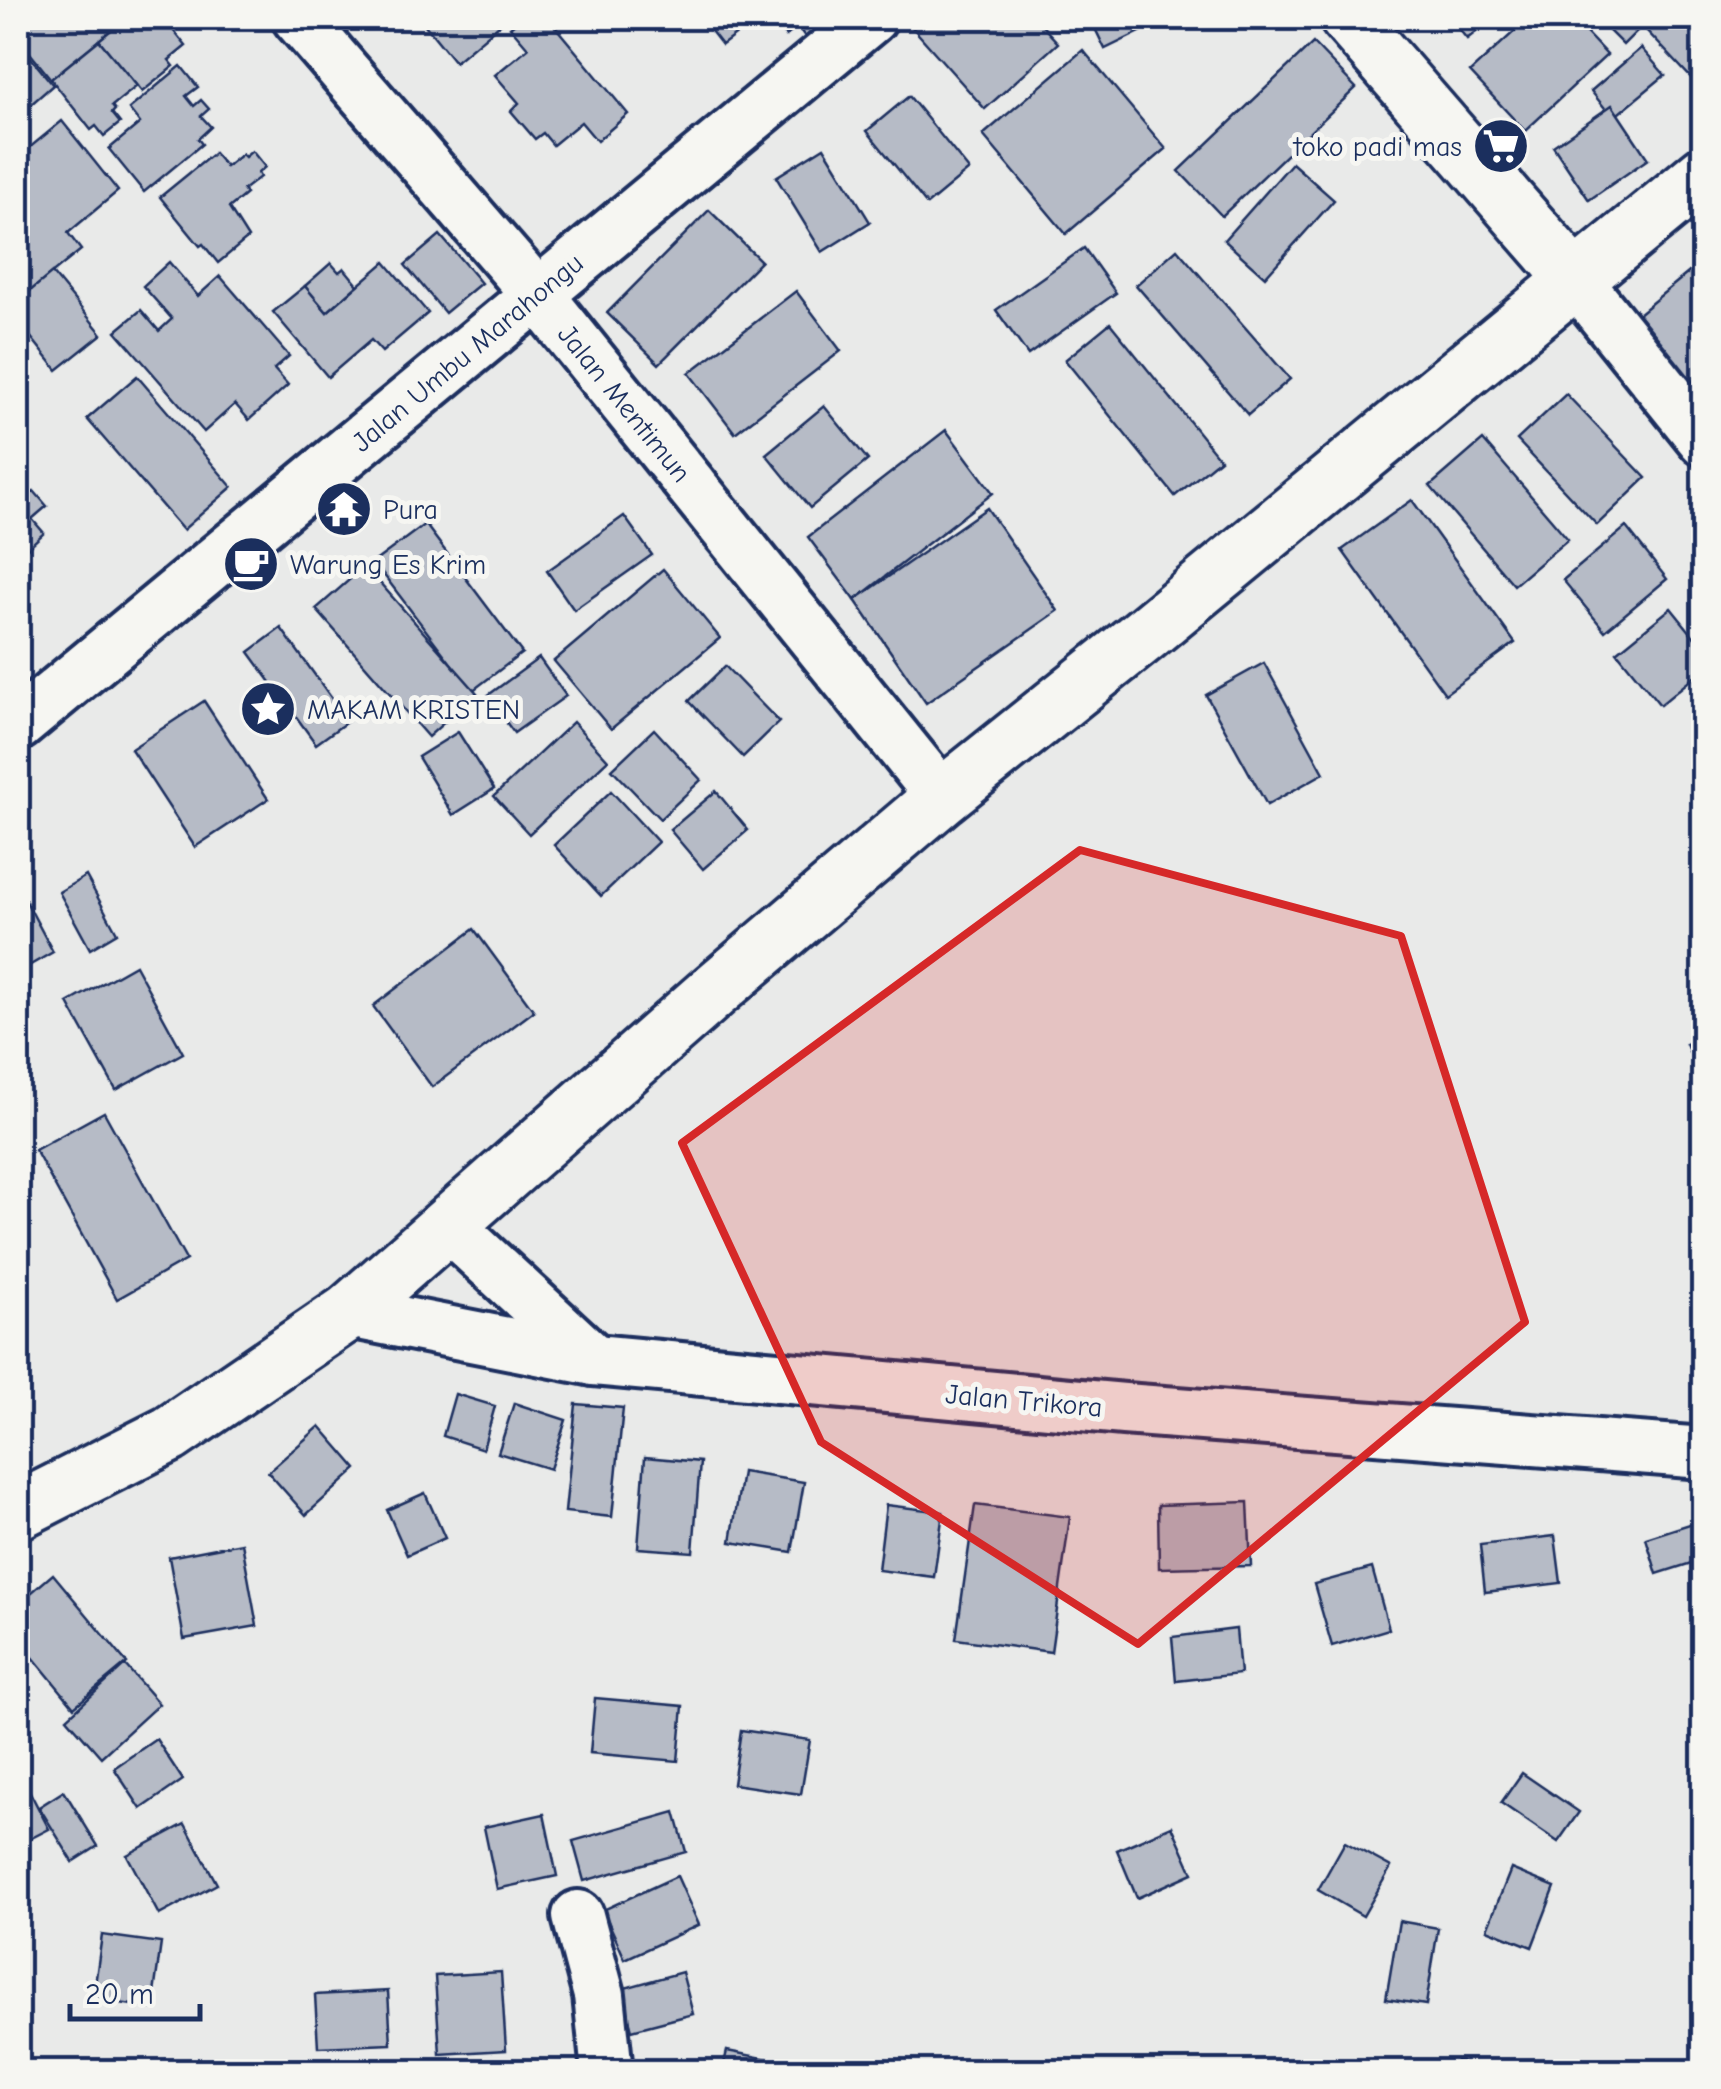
<svg xmlns="http://www.w3.org/2000/svg" width="1721" height="2089" font-family="'Comic Neue',sans-serif">
<rect width="100%" height="100%" fill="#e9eae9"/>
<filter id="ink" filterUnits="userSpaceOnUse"><feTurbulence type="fractalNoise" baseFrequency=".01" numOctaves="2"/><feDisplacementMap in="SourceGraphic" scale="20" xChannelSelector="R" yChannelSelector="G"/><feConvolveMatrix kernelMatrix="1 2 1 2 8 2 1 2 1" color-interpolation-filters="sRGB"/></filter>
<g filter="url(#ink)">
<!-- building -->
<g fill="#b6bbc6" stroke="#1b2f5e" stroke-width="2.5">
<polygon points="18,18 126,18 51,79 18,38"/>
<polygon points="126,18 163,18 186,46 169,60 174,66 142,92 99,40"/>
<polygon points="424,18 503,18 505,20 455,62 421,20"/>
<polygon points="521,18 548,18 628,114 597,141 581,122 553,145 543,133 535,139 511,111 519,103 495,75 528,48 510,27"/>
<polygon points="701,18 758,18 722,45"/>
<polygon points="771,18 838,18 808,41 798,27 786,36"/>
<polygon points="923,18 1035,18 1058,43 985,109 912,27"/>
<polygon points="1090,18 1169,18 1105,49"/>
<polygon points="1450,18 1494,18 1467,39"/>
<polygon points="1529,18 1572,18 1607,55 1525,131 1470,72"/>
<polygon points="1596,18 1650,18 1623,45"/>
<polygon points="1659,18 1689,18 1704,33 1704,74 1695,82 1646,30"/>
<polygon points="99,40 137,86 112,106 115,110 112,113 120,123 104,136 96,126 91,130 51,79"/>
<polygon points="18,42 53,85 29,106 18,93"/>
<polygon points="1313,43 1356,88 1222,216 1179,171"/>
<polygon points="1641,48 1665,75 1613,118 1591,91"/>
<polygon points="1083,50 1166,149 1066,234 983,135"/>
<polygon points="181,66 198,87 186,96 194,106 201,100 209,109 201,116 211,127 198,139 202,144 144,192 109,149 140,123 129,109"/>
<polygon points="909,96 969,170 927,205 867,131"/>
<polygon points="1612,105 1648,159 1589,200 1553,146"/>
<polygon points="62,121 118,191 68,233 81,250 18,301 18,157"/>
<polygon points="824,147 870,222 822,252 776,177"/>
<polygon points="252,151 265,167 258,173 260,177 243,190 246,194 229,208 248,238 218,263 203,244 200,246 160,197 214,153 226,167 242,154 245,157"/>
<polygon points="1292,163 1334,200 1265,277 1224,240"/>
<polygon points="709,210 761,261 659,364 607,313"/>
<polygon points="440,235 481,283 445,313 405,265"/>
<polygon points="1084,248 1116,293 1028,355 996,310"/>
<polygon points="1177,249 1290,379 1248,415 1136,285"/>
<polygon points="1704,260 1704,407 1632,319"/>
<polygon points="169,262 198,296 220,276 289,356 274,369 288,385 249,420 235,404 204,432 116,331 141,310 159,331 172,319 143,286"/>
<polygon points="385,262 428,313 382,352 371,340 328,377 273,312 305,286 327,312"/>
<polygon points="331,263 339,272 344,268 358,285 327,312 305,286"/>
<polygon points="52,273 102,334 57,370 18,321 18,301"/>
<polygon points="796,291 841,351 735,433 689,373"/>
<polygon points="1110,323 1220,459 1175,496 1065,360"/>
<polygon points="137,376 232,487 183,530 87,419"/>
<polygon points="1566,394 1646,478 1597,525 1517,440"/>
<polygon points="824,406 868,460 810,508 766,454"/>
<polygon points="946,430 993,493 855,600 808,537"/>
<polygon points="1483,440 1568,539 1514,585 1430,486"/>
<polygon points="18,485 28,497 34,491 47,506 32,519 44,533 18,557"/>
<polygon points="1412,500 1515,643 1445,694 1342,550"/>
<polygon points="987,508 1058,611 926,703 855,600"/>
<polygon points="624,516 652,555 574,610 547,571"/>
<polygon points="425,524 522,653 472,691 374,562"/>
<polygon points="1626,527 1667,579 1605,631 1563,580"/>
<polygon points="365,566 477,693 428,737 316,609"/>
<polygon points="663,569 720,638 611,729 554,661"/>
<polygon points="1671,608 1704,649 1704,669 1660,705 1617,652"/>
<polygon points="281,628 348,721 316,744 249,652"/>
<polygon points="539,658 566,696 514,733 487,696"/>
<polygon points="1264,663 1324,773 1267,805 1206,695"/>
<polygon points="725,666 779,722 743,757 689,701"/>
<polygon points="204,701 268,799 195,847 131,749"/>
<polygon points="573,722 608,760 529,834 494,796"/>
<polygon points="654,729 701,780 660,819 612,769"/>
<polygon points="458,732 494,789 453,815 418,757"/>
<polygon points="611,791 658,842 601,896 554,845"/>
<polygon points="716,791 748,830 703,869 670,830"/>
<polygon points="86,876 117,933 90,949 59,892"/>
<polygon points="18,886 53,952 18,972"/>
<polygon points="474,929 534,1011 432,1087 373,1006"/>
<polygon points="135,965 183,1053 116,1090 68,1003"/>
<polygon points="1704,1038 1704,1087 1686,1044"/>
<polygon points="104,1112 186,1260 117,1299 35,1150"/>
<polygon points="455,1394 495,1406 483,1449 443,1436"/>
<polygon points="514,1403 566,1420 550,1469 498,1453"/>
<polygon points="576,1404 623,1408 612,1517 565,1512"/>
<polygon points="320,1426 357,1469 306,1515 268,1472"/>
<polygon points="645,1457 700,1462 693,1552 638,1548"/>
<polygon points="742,1472 804,1482 792,1552 731,1542"/>
<polygon points="425,1493 445,1538 407,1555 387,1510"/>
<polygon points="1248,1502 1251,1566 1159,1568 1158,1505"/>
<polygon points="886,1505 943,1512 934,1577 878,1570"/>
<polygon points="975,1505 1070,1517 1051,1652 956,1639"/>
<polygon points="1699,1521 1704,1534 1704,1559 1657,1574 1646,1538"/>
<polygon points="1555,1536 1561,1583 1485,1592 1480,1545"/>
<polygon points="242,1543 257,1626 184,1639 169,1557"/>
<polygon points="1372,1568 1389,1629 1332,1646 1314,1584"/>
<polygon points="53,1574 127,1663 74,1707 18,1639 18,1604"/>
<polygon points="1236,1629 1240,1674 1176,1681 1172,1637"/>
<polygon points="125,1665 159,1704 101,1757 67,1718"/>
<polygon points="595,1698 683,1706 678,1761 590,1753"/>
<polygon points="741,1730 810,1740 801,1794 733,1784"/>
<polygon points="156,1739 183,1780 141,1809 114,1768"/>
<polygon points="18,1769 49,1829 18,1845"/>
<polygon points="1522,1773 1579,1812 1558,1842 1501,1803"/>
<polygon points="64,1791 98,1846 73,1862 39,1807"/>
<polygon points="675,1812 686,1852 584,1881 573,1841"/>
<polygon points="544,1814 557,1876 497,1889 484,1827"/>
<polygon points="185,1824 217,1884 159,1915 127,1855"/>
<polygon points="1172,1826 1193,1873 1137,1898 1117,1850"/>
<polygon points="1345,1842 1391,1867 1363,1916 1318,1890"/>
<polygon points="1511,1869 1555,1887 1532,1947 1487,1929"/>
<polygon points="677,1876 699,1925 625,1959 603,1910"/>
<polygon points="1399,1921 1438,1928 1426,2005 1386,1999"/>
<polygon points="102,1935 161,1943 152,2008 93,1999"/>
<polygon points="501,1972 506,2050 440,2054 435,1976"/>
<polygon points="682,1972 693,2014 632,2030 621,1989"/>
<polygon points="388,1991 391,2044 318,2047 315,1995"/>
<polygon points="18,2032 28,2035 18,2065"/>
<polygon points="727,2051 784,2062 782,2072 722,2072"/>
<polygon points="1456,2060 1500,2072 1453,2072"/>
<polygon points="657,2063 714,2071 656,2072"/>
</g>
<g fill="none" stroke-linecap="round" stroke-linejoin="round">
<!-- street casing -->
<g stroke="#1b2f5e" stroke-width="58">
<g id="street">
<polyline points="298,18 537,294 942,797"/>
<polyline points="1574,278 1704,440"/>
<polyline points="18,725 871,18"/>
<polyline points="449,1226 594,1360"/>
<polyline points="349,1312 594,1360 1124,1409 1704,1453"/>
<polyline points="578,1916 599,1995 607,2072"/>
</g>
</g>
<!-- secondary casing -->
<g stroke="#1b2f5e" stroke-width="62">
<g id="secondary">
<polyline points="1348,18 1574,278"/>
<polyline points="18,1511 170,1434 349,1312 714,991 942,797 1144,635 1704,174"/>
</g>
</g>
<!-- street -->
<use href="#street" stroke="#f6f6f2" stroke-width="50"/>
<!-- secondary -->
<use href="#secondary" stroke="#f6f6f2" stroke-width="55"/>
</g>
</g>
<!-- marked area -->
<path fill="#d62828" fill-opacity="0.2" stroke="#d62828" stroke-width="8" stroke-linejoin="round" d="M1080,850L1401,936L1525,1322L1138,1644L821,1442L682,1143Z"/>
<!-- icons -->
<defs>
<g id="supermarket-disc" transform="scale(2.875)"><circle r="9.5" fill="#1b2f5e" stroke="#f6f6f2"/><path d="M-6-5.5h2.5l.6 2H6L4.5 2H-2.5L-4.4-4H-6ZM-1.5 3.2a1.3 1.3 0 1 0 .1 0ZM3 3.2a1.3 1.3 0 1 0 .1 0Z" fill="#fff"/></g>
<g id="temple-disc" transform="scale(2.875)"><circle r="9.5" fill="#1b2f5e" stroke="#f6f6f2"/><path d="M0-6L5-2H3V0L6.5 2.5H4V6H1.5V3h-3V6H-4V2.5H-6.5L-3 0V-2H-5Z" fill="#fff"/></g>
<g id="cafe-disc" transform="scale(2.875)"><circle r="9.5" fill="#1b2f5e" stroke="#f6f6f2"/><path d="M-5.5-4.5H6V0H3Q3 3.5 0 3.5H-2.5Q-5.5 3.5-5.5 0ZM3-3.2v2h1.7v-2ZM-6 4.5H4V6H-6Z" fill="#fff"/></g>
<g id="sight-disc" transform="scale(2.875)"><circle r="9.5" fill="#1b2f5e" stroke="#f6f6f2"/><path d="M0-6L1.8-2.2L6-1.7L2.9 1.2L3.7 5.4L0 3.3L-3.7 5.4L-2.9 1.2L-6-1.7L-1.8-2.2Z" fill="#fff"/></g>
</defs>
<g fill-rule="evenodd">
<use href="#supermarket-disc" x="1501" y="146"/>
<use href="#temple-disc" x="344" y="509"/>
<use href="#cafe-disc" x="251" y="564"/>
<use href="#sight-disc" x="268" y="709"/>
</g>
<g text-anchor="middle" stroke-width="10" stroke-linejoin="round" paint-order="stroke">
<!-- poi labels -->
<g font-size="28" fill="#1b2f5e" stroke="#f6f6f2" text-anchor="start">
<text x="1462" y="156" text-anchor="end">toko padi mas</text>
<text x="383" y="519">Pura</text>
<text x="290" y="574">Warung Es Krim</text>
<text x="307" y="719">MAKAM KRISTEN</text>
</g>
<!-- street labels -->
<g font-size="28" fill="#1b2f5e" stroke="#f6f6f2">
<text transform="translate(467 352) rotate(-40)" y="10">Jalan Umbu Marahongu</text>
<text transform="translate(625 403) rotate(51)" y="10">Jalan Mentimun</text>
<text transform="translate(1024 1400) rotate(5)" y="10">Jalan Trikora</text>
</g>
</g>
<!-- margin -->
<rect width="1721" height="2089" fill="none" stroke="#f6f6f2" stroke-width="60"/>
<rect x="30" y="30" width="1661" height="2029" fill="none" stroke="#1b2f5e" stroke-width="4" filter="url(#ink)"/>
<!-- scale -->
<path d="M70 2004v15h130v-15" fill="none" stroke="#1b2f5e" stroke-width="5"/>
<text x="85" y="2004" font-size="30" fill="#1b2f5e" stroke="#f6f6f2" stroke-width="8" paint-order="stroke">20 m</text>
</svg>
